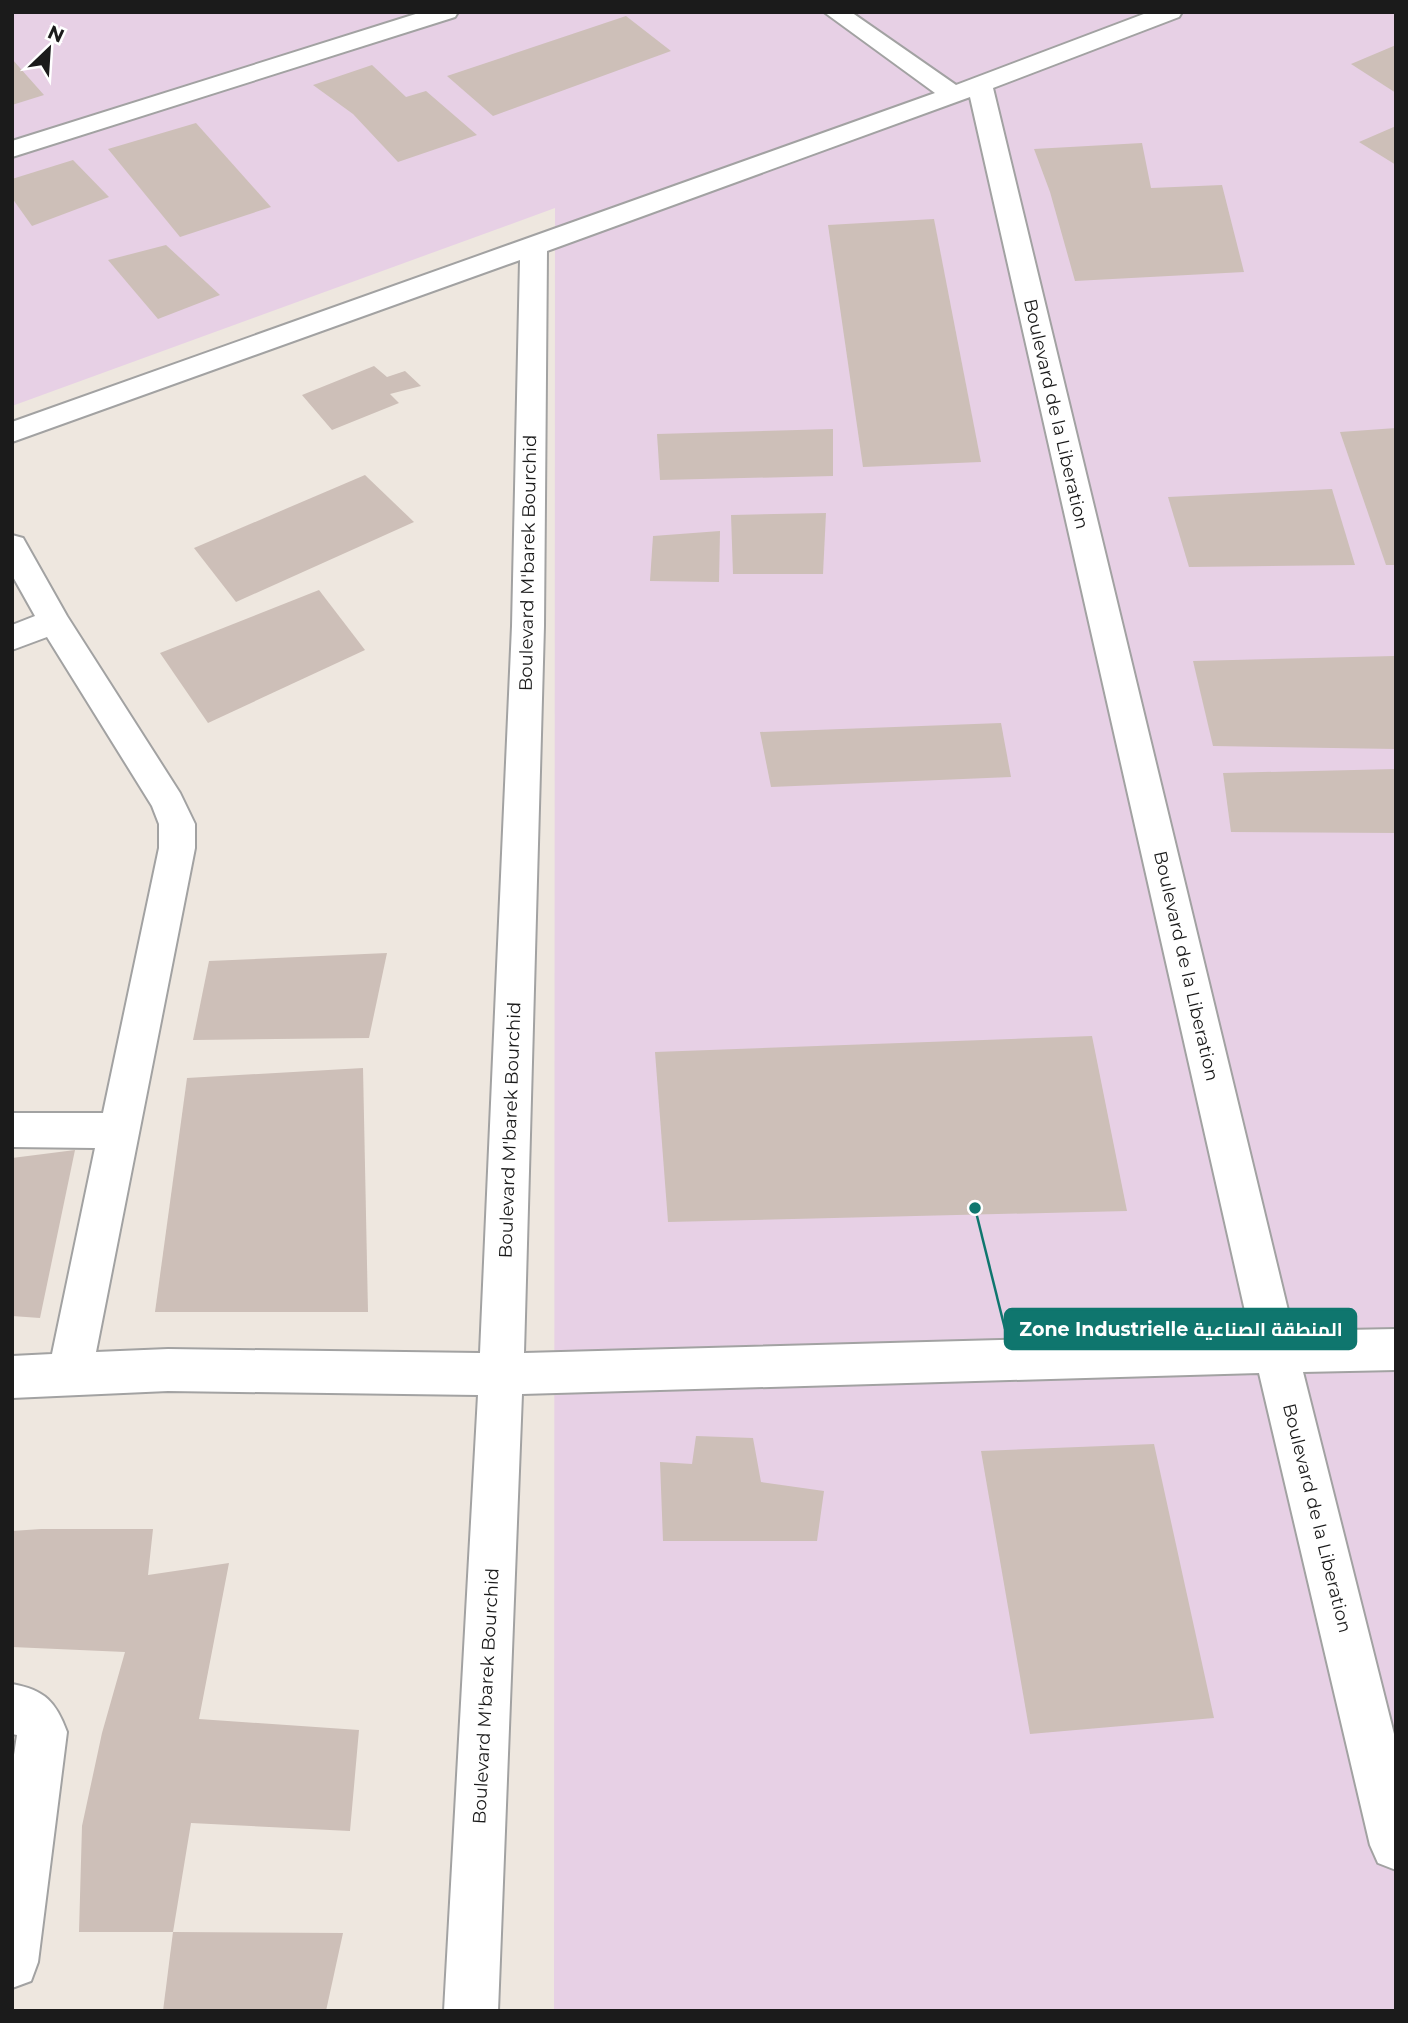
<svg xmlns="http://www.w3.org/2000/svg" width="1408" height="2023" font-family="Montserrat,Cairo,sans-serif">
<rect width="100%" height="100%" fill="#eee7df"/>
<!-- industrial -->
<polygon fill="#e7d0e5" points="12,12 1396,12 1396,2011 554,2011 555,208 12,406"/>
<!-- building -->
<g fill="#cdbfb8">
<polygon points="626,16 671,51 493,116 447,76"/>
<polygon points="1396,45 1396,93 1351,64"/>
<polygon points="12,59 44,95 12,105"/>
<polygon points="372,65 406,97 426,91 477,135 398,162 353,114 313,85"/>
<polygon points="196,123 271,207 180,237 108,149"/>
<polygon points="1396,126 1396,165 1359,142"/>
<polygon points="1142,143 1151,188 1222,185 1244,272 1075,281 1050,192 1034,149"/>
<polygon points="73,160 109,197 32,226 12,198 12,179"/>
<polygon points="934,219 981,462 863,467 828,225"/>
<polygon points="166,245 220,295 158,319 108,260"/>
<polygon points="374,366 387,377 405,371 421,386 390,394 399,403 332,430 302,395"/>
<polygon points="1396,428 1396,565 1386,565 1340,432"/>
<polygon points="833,429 833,476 660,480 657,434"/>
<polygon points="365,475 414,522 236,602 194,548"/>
<polygon points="1332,489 1355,565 1189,567 1168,497"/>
<polygon points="826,513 823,574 733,574 731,515"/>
<polygon points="720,531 719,582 650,581 653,536"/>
<polygon points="319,590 365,650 208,723 160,653"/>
<polygon points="1394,656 1396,749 1213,746 1193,661"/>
<polygon points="1001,723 1011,777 771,787 760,732"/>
<polygon points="1396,769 1396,833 1231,832 1223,773"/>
<polygon points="387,953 369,1038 193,1040 209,961"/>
<polygon points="1092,1036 1127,1211 668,1222 655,1052"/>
<polygon points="363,1068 368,1312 155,1312 187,1078"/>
<polygon points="75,1150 40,1318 12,1316 12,1158"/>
<polygon points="696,1436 753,1438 761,1482 824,1491 817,1541 663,1541 660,1462 692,1464"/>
<polygon points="1154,1444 1214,1718 1030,1734 981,1451"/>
<polygon points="41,1529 153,1529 148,1575 229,1563 199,1719 359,1730 350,1831 191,1823 173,1932 79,1932 82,1826 102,1733 125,1652 12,1647 12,1531"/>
<polygon points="173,1932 343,1933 326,2011 163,2011"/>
</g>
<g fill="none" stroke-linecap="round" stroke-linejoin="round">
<!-- minor casing -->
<g stroke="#a2a2a2" stroke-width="4">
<g id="minor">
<polygon points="422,12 458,12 455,17 12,157 12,141"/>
<path d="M824,12H851L956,85L1149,12H1182L1179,17L993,88L1293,1331L1396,1329V1370L1303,1372L1396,1742V1870L1378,1863L1370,1845L1259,1373L522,1394L498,2011H444L478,1395L168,1391L12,1398V1356L52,1354L95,1148L12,1147V1113H103L159,848V824L152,806L47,637L12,650V625L35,616L12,575V535L23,538L67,616L180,793L195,824V848L96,1352L168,1349L480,1353L512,626L520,260L12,442V422L935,93ZM970,97L1250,1333L524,1353L544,626L547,251Z"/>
<path d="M12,1684C45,1690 56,1702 67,1732L38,1962L31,1981L12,1988V1768L17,1735L12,1734Z"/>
</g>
</g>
<!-- minor -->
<use href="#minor" fill="#fff" fill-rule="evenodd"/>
</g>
<g text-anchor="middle" stroke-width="7" stroke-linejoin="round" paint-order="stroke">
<!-- street labels -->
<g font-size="18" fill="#1b1b1b" stroke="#fff">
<text transform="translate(1056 414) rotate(77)" y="6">Boulevard de la Liberation</text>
<text transform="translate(528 563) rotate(-89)" y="6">Boulevard M'barek Bourchid</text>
<text transform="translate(1186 966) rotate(77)" y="6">Boulevard de la Liberation</text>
<text transform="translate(510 1130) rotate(-88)" y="6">Boulevard M'barek Bourchid</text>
<text transform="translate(1317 1518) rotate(76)" y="6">Boulevard de la Liberation</text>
<text transform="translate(486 1696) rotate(-87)" y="6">Boulevard M'barek Bourchid</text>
</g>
</g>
<!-- callouts -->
<path fill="none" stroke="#0f766e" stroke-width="2.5" d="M975 1208L1005 1329"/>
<circle fill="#0f766e" stroke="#fff" stroke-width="2.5" cx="975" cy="1208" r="7"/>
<rect fill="#0f766e" stroke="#0f766e" stroke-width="2.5" x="1005" y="1309" width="351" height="40" rx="7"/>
<g font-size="19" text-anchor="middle" font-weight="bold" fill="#fff">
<text x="1181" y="1336">Zone Industrielle المنطقة الصناعية</text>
</g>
<!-- border -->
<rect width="1408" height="2023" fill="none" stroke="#1b1b1b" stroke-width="28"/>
<!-- north arrow -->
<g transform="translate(49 49) rotate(25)" stroke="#ffffff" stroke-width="5" paint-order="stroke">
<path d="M0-5L12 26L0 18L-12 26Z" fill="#1b1b1b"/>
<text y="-10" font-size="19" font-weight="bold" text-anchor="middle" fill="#1b1b1b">N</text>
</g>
</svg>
